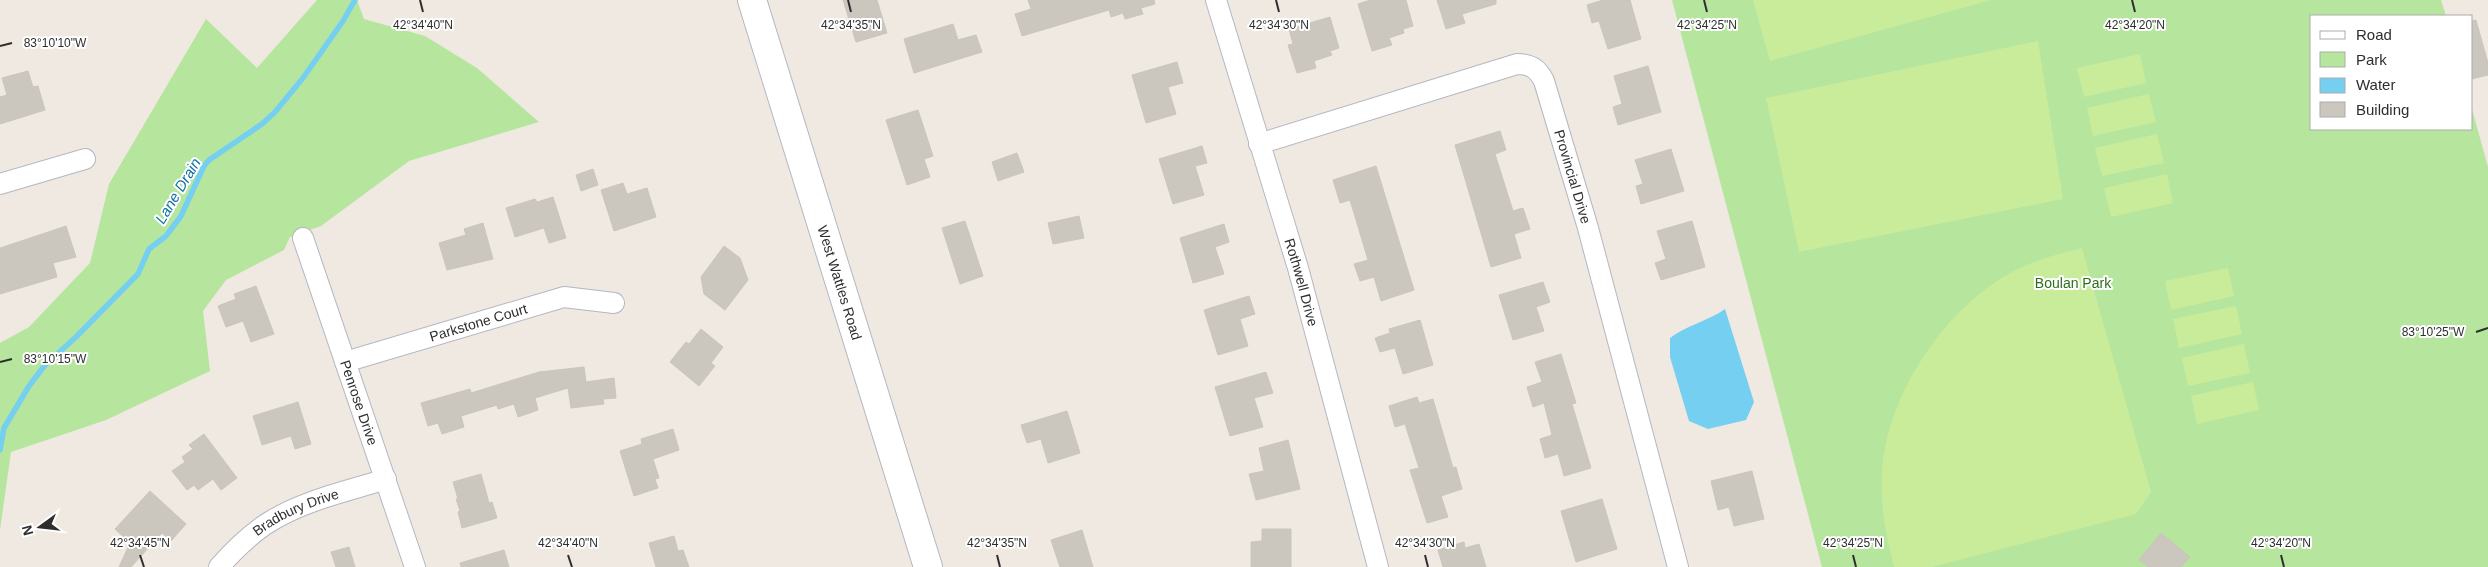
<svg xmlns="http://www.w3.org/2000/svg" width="2488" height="567" font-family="Arial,sans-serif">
<rect width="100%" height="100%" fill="#efe9e1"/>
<!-- green -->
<g fill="#b6e59e">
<polygon points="317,0 357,0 364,19 425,36 477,68 539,122 409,161 321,226 290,237 284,250 226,280 203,311 210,371 106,420 11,452 0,530 0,343 29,327 90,263 109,184 206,19 257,68"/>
<polygon points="1672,0 2441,0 2446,16 2312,16 2312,129 2472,129 2472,109 2488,167 2488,567 1822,567"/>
</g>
<!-- pitch -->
<g fill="#c9ec9a">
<polygon points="1753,0 1991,0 1770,61"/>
<polygon points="2038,41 2063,199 1799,252 1766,98"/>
<polygon points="2140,54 2146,83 2084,97 2077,68"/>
<polygon points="2149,94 2156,122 2093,136 2087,108"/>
<polygon points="2157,134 2164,163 2102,176 2095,148"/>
<polygon points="2167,174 2173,203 2111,217 2104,188"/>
<path d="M2082,248L2151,492L2136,514L1932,567H1894C1886,536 1880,506 1882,473C1886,396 1945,307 2014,271C2035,260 2058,254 2082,248Z"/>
<polygon points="2228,268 2234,296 2171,310 2165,281"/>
<polygon points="2236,306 2242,334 2179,348 2173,319"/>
<polygon points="2244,344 2250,373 2188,386 2182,358"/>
<polygon points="2253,382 2259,410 2197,424 2191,396"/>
</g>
<!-- water -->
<path fill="#75cff0" d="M1725,309L1754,402L1746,420L1708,429L1689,421L1670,357V338C1687,325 1708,321 1725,309Z"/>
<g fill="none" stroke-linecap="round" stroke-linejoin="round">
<!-- stream -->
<polyline stroke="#75cff0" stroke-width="5.5" points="0,450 4,428 29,386 45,365 76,337 138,274 149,249 166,236 181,216 204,166 209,160 262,124 275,112 303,78 343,21 355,0"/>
</g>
<!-- building -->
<g fill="#cbc7bf" stroke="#cbc5ba">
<polygon points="843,0 877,0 887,33 856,42"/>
<polygon points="1028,0 1154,0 1155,4 1141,8 1143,14 1125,19 1123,13 1111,17 1109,10 1022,36 1015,14 1031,9"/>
<polygon points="1370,0 1406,0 1413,26 1403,29 1404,33 1389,38 1392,45 1372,51 1358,4"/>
<polygon points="1437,0 1496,0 1496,4 1462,14 1465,23 1446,29"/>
<polygon points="1603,0 1630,0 1641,39 1608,49 1599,21 1592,23 1587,5"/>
<polygon points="1330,17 1339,48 1330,51 1332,55 1314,61 1316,68 1297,73 1288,45 1293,44 1289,29"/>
<polygon points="2476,20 2488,63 2488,75 2472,79 2472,21"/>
<polygon points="953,24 958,40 976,35 982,52 914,73 904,39"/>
<polygon points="1177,62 1183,83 1168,87 1176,114 1146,123 1132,75"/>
<polygon points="1648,66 1661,112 1618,125 1613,107 1622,104 1614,76"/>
<polygon points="28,71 33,87 38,86 45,110 0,124 0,97 7,95 2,78"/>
<polygon points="918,110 933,156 924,159 930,177 907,185 886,120"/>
<polygon points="1500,131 1506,150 1495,154 1513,211 1523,208 1530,229 1514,234 1521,258 1491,267 1455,145"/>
<polygon points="1202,146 1207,163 1195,166 1204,195 1173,204 1159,159"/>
<polygon points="1671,149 1684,191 1641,204 1636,186 1643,184 1635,160"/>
<polygon points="1017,153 1024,172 998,181 992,162"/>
<polygon points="1376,166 1414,290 1381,301 1374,277 1360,281 1354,264 1368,260 1350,200 1340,203 1333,180"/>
<polygon points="593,169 598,185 581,191 576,175"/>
<polygon points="623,183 627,194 647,188 656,217 614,231 601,190"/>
<polygon points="553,197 566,238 549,243 544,228 515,237 506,208 535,199 537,202"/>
<polygon points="1079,216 1084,238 1053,244 1048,223"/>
<polygon points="965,221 983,276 960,284 942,228"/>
<polygon points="1692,221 1705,267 1661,280 1655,263 1666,259 1657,231"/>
<polygon points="483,223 493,259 447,270 439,243 466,235 464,229"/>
<polygon points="1224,224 1229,242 1215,247 1224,274 1193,283 1180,238"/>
<polygon points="66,226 76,257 53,263 57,277 0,294 0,248"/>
<polygon points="724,246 740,258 748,280 725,310 704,294 701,277"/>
<polygon points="1543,282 1550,302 1536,307 1544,331 1513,340 1499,295"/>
<polygon points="256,286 274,334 251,342 243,321 226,327 218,306 236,299 234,294"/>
<polygon points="1249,296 1255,314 1240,319 1248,346 1218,355 1204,310"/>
<polygon points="1420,320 1433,365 1403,374 1395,348 1380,352 1375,338 1390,333 1389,329"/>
<polygon points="701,329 723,347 711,363 715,366 699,386 670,362 686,342 689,344"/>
<polygon points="1561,354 1576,403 1572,404 1591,468 1564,476 1558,454 1545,458 1540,439 1552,435 1544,403 1533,407 1527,387 1542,382 1535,362"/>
<polygon points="584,367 586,382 614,378 616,398 603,399 604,404 571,408 568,388 535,398 538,410 518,417 514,404 498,409 497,405 461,416 464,427 442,434 438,423 428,426 421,403 470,389 471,393 539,372"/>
<polygon points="1266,372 1273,393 1254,398 1263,427 1230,436 1215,387"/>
<polygon points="1417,397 1419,403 1433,399 1453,468 1456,467 1462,489 1441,496 1448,517 1427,523 1410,470 1419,468 1405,424 1395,427 1389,406"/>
<polygon points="298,402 311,444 295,449 291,436 262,445 253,416"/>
<polygon points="1067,411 1080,453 1048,463 1041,439 1027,443 1021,425"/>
<polygon points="673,429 679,450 653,459 659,478 655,479 658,488 634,496 620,451 642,444 641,439"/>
<polygon points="204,434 237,478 221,490 213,479 198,490 194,485 187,490 172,471 185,462 182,457 193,449 189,445"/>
<polygon points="1288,440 1300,489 1256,500 1249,474 1264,471 1259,448"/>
<polygon points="1752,471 1764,519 1734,526 1729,507 1718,510 1711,481"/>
<polygon points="481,474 489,503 492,502 497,518 462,528 458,512 460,511 456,499 458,499 453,482"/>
<polygon points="150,491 186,524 171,541 162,533 131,567 119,567 130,543 115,529"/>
<polygon points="1602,499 1617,549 1576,562 1561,511"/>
<polygon points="1262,529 1291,529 1291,567 1251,567 1251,542 1262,541"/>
<polygon points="1082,530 1093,567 1060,567 1051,540"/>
<polygon points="2161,533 2190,557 2181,567 2148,567 2139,560"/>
<polygon points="674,536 678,551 683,550 689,567 656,567 649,543"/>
<polygon points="1464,542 1465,548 1479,544 1486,567 1443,567 1438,550"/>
<polygon points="349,547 355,567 336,567 331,552"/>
<polygon points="504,550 509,567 461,567 460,563"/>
</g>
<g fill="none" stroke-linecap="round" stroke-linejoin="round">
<!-- street casing -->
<g stroke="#b4b7c1" stroke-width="22">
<g id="street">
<path id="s1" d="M1216,0L1298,268L1378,567"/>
<path id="s2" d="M1259,144L1517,64C1531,64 1538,69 1544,81L1588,228L1678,567"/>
<polyline points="0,184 85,159"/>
<path id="s3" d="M303,238L415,567"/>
<path id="s4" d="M345,362L564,297L614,303"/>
<path id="s5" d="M219,567C234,550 251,533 271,521C305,500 348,491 386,479"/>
</g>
</g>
<!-- secondary casing -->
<g stroke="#b4b7c1" stroke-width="30">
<g id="secondary">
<path id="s6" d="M752,0L928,567"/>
</g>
</g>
<!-- street -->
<use href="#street" stroke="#fff" stroke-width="20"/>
<!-- secondary -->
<use href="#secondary" stroke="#fff" stroke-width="28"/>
</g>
<!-- ticks -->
<path fill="none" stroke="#2e2e2e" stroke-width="2" d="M420,0L423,12M848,0L851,12M1276,0L1279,12M1704,0L1707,12M2132,0L2135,12M0,46L12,43M2476,332L2488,328M0,362L12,359M140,555L144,567M568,555L572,567M997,555L1000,567M1425,555L1428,567M1853,555L1856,567M2281,555L2284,567"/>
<g text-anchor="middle" stroke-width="4" stroke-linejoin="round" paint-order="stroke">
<!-- street labels -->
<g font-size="14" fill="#2e2e2e" stroke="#fff">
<text dy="5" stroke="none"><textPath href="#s2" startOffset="404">Provincial Drive</textPath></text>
<text dy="5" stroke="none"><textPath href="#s1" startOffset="295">Rothwell Drive</textPath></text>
<text dy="5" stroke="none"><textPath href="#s6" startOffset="296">West Wattles Road</textPath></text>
<text dy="5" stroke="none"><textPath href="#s4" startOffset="139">Parkstone Court</textPath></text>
<text dy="5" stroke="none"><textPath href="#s3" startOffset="174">Penrose Drive</textPath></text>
<text dy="5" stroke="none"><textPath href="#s5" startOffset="96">Bradbury Drive</textPath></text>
</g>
<!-- park labels -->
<g font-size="14" fill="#2c6e1b" stroke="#fff">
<text x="2073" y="288">Boulan Park</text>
</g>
<!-- water labels -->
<g font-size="15" font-style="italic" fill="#0d6fa3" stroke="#fff">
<text transform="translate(178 191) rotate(-59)" y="5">Lane Drain</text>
</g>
</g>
<g font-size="12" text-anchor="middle" fill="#2e2e2e" stroke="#fff" stroke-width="4" stroke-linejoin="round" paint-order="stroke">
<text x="1279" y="29">42°34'30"N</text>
<text x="2135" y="29">42°34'20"N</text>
<text x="423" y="29">42°34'40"N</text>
<text x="851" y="29">42°34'35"N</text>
<text x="1707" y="29">42°34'25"N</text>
<text x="55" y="47">83°10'10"W</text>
<text x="2433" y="336">83°10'25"W</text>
<text x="55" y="363">83°10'15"W</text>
<text x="140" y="547">42°34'45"N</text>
<text x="568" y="547">42°34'40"N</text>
<text x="997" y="547">42°34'35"N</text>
<text x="1425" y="547">42°34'30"N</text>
<text x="1853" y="547">42°34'25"N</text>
<text x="2281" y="547">42°34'20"N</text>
</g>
<!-- legend -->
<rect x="2310" y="15" width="162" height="115" fill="#ffffff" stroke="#ababab"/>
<rect x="2320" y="31" width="25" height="8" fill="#ffffff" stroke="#ababab"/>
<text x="2356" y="40" font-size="15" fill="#2e2e2e">Road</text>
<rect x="2320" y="52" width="25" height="15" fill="#b6e59e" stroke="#ababab"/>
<text x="2356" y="65" font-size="15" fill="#2e2e2e">Park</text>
<rect x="2320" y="78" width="25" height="15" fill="#75cff0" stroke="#ababab"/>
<text x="2356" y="90" font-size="15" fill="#2e2e2e">Water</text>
<rect x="2320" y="102" width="25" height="15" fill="#cbc7bf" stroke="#ababab"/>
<text x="2356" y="115" font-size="15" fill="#2e2e2e">Building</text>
<!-- north arrow -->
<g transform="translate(40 527) rotate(255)" stroke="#ffffff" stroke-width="4" paint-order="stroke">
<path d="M0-4L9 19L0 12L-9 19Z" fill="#2e2e2e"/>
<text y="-8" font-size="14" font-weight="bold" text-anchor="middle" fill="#2e2e2e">N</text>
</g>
</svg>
